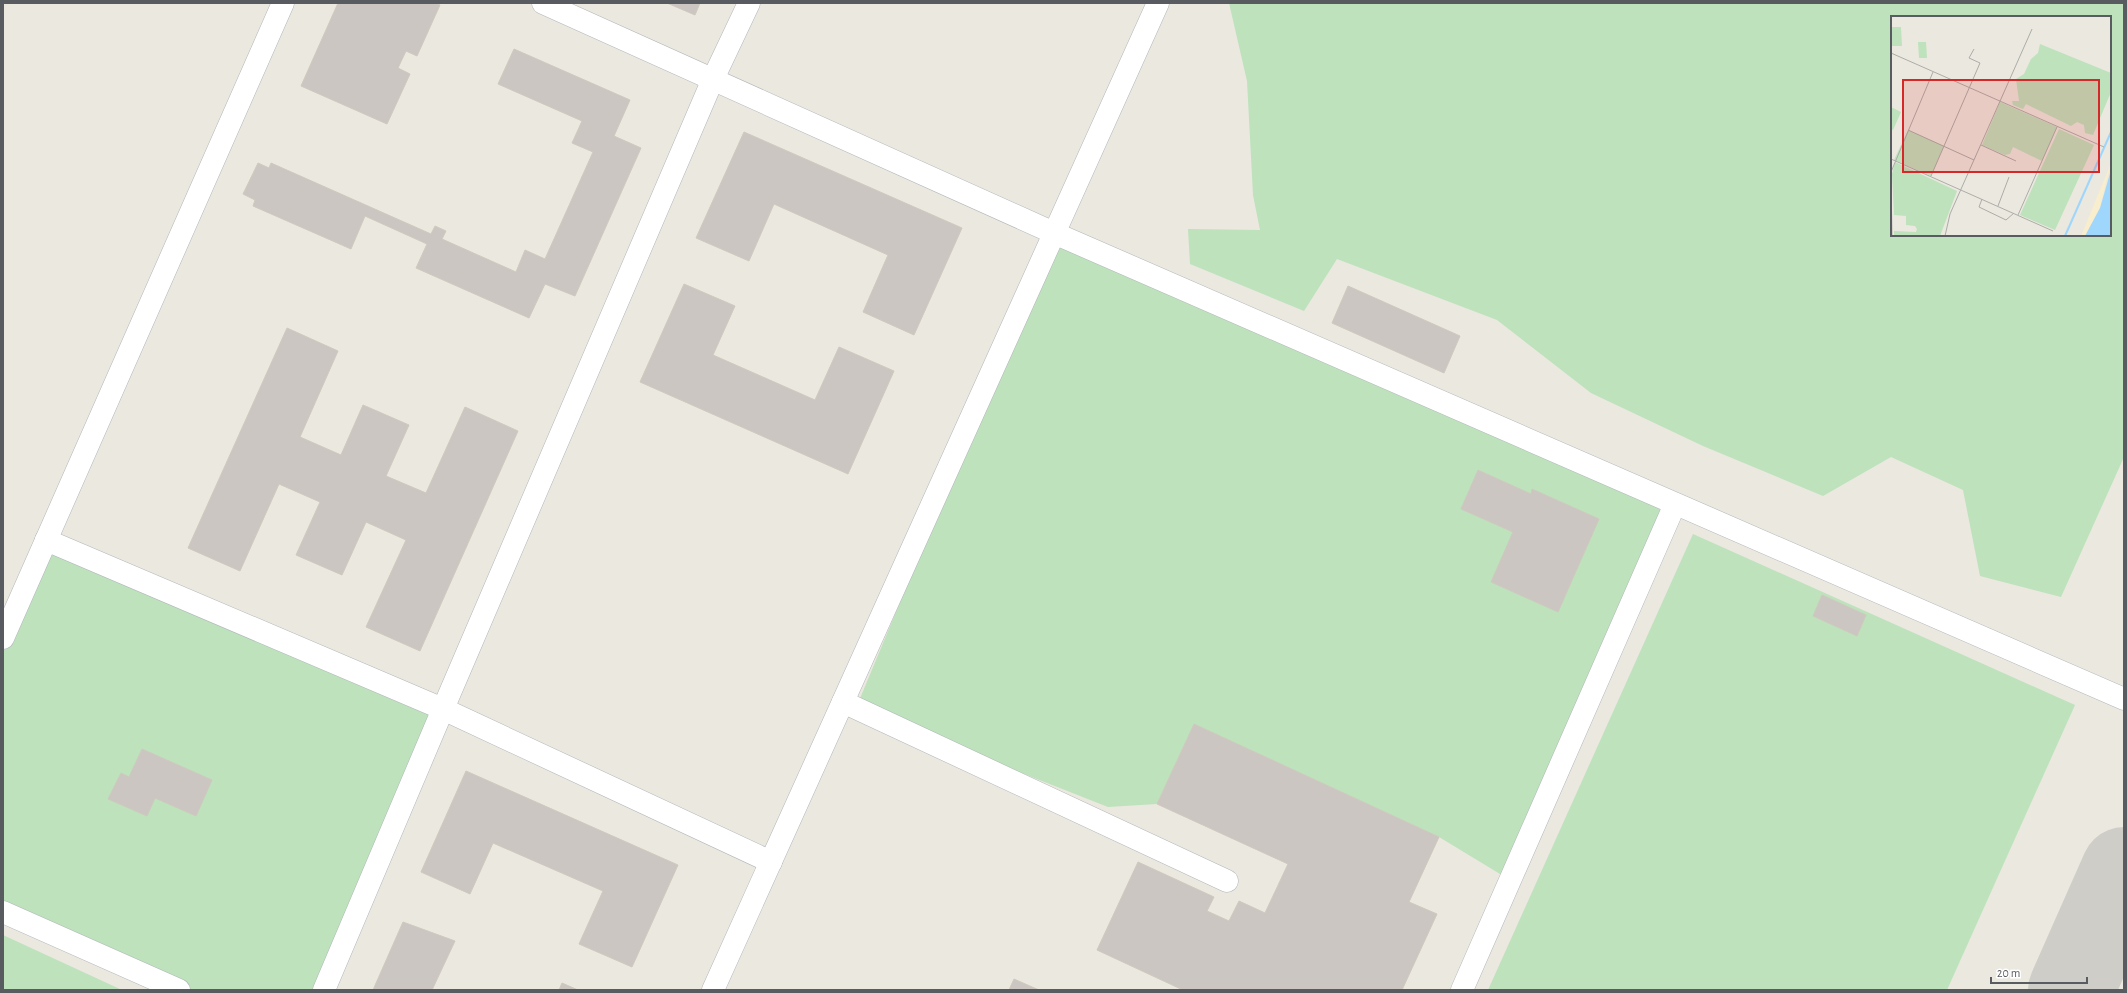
<svg xmlns="http://www.w3.org/2000/svg" width="2127" height="993" font-family="'Alegreya Sans',sans-serif">
<rect width="100%" height="100%" fill="#ebe8df"/>
<!-- green -->
<g fill="#bde2bc" fill-rule="evenodd">
<path d="M1229,3H2124V457L2061,597L1980,576L1963,490L1891,457L1823,496L1703,446L1591,393L1497,320L1337,259L1304,311L1190,264L1188,229L1260,230L1253,195L1247,81ZM1892,17H2110V235H1892Z"/>
<polygon points="1054,233 1675,504 1510,880 1439,837 1194,725 1157,804 1108,807 856,708"/>
<polygon points="1693,534 2075,705 1947,990 1488,990"/>
<polygon points="46,540 443,709 324,990 179,990 3,912 3,638"/>
<polygon points="3,935 122,990 3,990"/>
</g>
<g fill="none" stroke-linecap="round" stroke-linejoin="round">
<!-- taxiway -->
<polyline stroke="#cecdc8" stroke-width="86" points="2071,990 2124,870"/>
</g>
<!-- building -->
<g fill="#cbc6c1" stroke="#cfc9be">
<polygon points="338,3 435,3 440,5 417,56 406,51 398,68 410,74 387,124 301,86"/>
<polygon points="667,3 700,3 695,15"/>
<polygon points="514,49 630,100 614,136 641,148 575,296 545,284 529,318 416,268 427,244 365,216 351,249 253,206 255,200 243,194 258,163 269,168 271,163 431,234 435,226 446,231 442,239 516,272 525,250 545,259 593,152 572,143 582,121 498,84"/>
<polygon points="744,132 962,228 914,335 863,312 888,255 774,204 749,261 696,238"/>
<polygon points="684,284 735,306 713,355 815,400 839,347 894,371 848,474 640,382"/>
<polygon points="1348,286 1460,336 1444,373 1332,323"/>
<polygon points="287,328 338,351 300,437 341,455 363,405 409,425 386,476 426,493 465,407 518,431 420,651 366,627 406,540 366,522 342,575 296,555 320,502 279,484 240,571 188,548"/>
<polygon points="1478,470 1531,494 1532,489 1599,519 1558,612 1491,582 1513,532 1461,509"/>
<polygon points="1822,595 1866,615 1857,636 1813,616"/>
<polygon points="1194,724 1439,837 1409,902 1437,914 1402,990 1183,990 1097,950 1138,862 1214,897 1207,911 1229,921 1239,901 1265,913 1288,864 1157,804"/>
<polygon points="142,749 212,780 196,816 155,798 147,816 108,799 121,773 129,777"/>
<polygon points="466,771 678,865 632,967 579,944 603,891 493,843 470,894 421,872"/>
<polygon points="403,922 455,941 432,990 373,990"/>
<polygon points="1014,979 1039,990 1009,990"/>
<polygon points="562,983 578,990 559,990"/>
</g>
<g fill="none" stroke-linecap="round" stroke-linejoin="round">
<!-- minor casing -->
<g stroke="#b2b6ba" stroke-width="23">
<g id="minor">
<polyline points="543,3 1054,233 2124,699"/>
<polyline points="46,540 443,709 771,862"/>
<polyline points="3,638 283,3"/>
<polyline points="843,702 1227,881"/>
<polyline points="3,912 179,990"/>
<polyline points="324,990 443,709 713,79 749,3"/>
<polyline points="713,990 1158,3"/>
<polyline points="1462,990 1675,504"/>
</g>
</g>
<!-- minor -->
<use href="#minor" stroke="#fff" stroke-width="22"/>
</g>
<!-- overview -->
<g transform="translate(1891 16)">
<rect width="220" height="220" fill="#ebe8df"/>
<path d="M0,11H10L11,30H0ZM27,26H35L36,42H28ZM149,28L220,57V76L202,119L194,117L193,109L186,106L180,110L135,88L132,93L122,89L121,85H128L125,63L133,58L140,43L147,37ZM109,86L166,111L151,145L122,131L119,138L114,139L91,129ZM0,91L10,96L2,114L0,113ZM168,113L203,129L164,214L129,199ZM17,114L53,130L40,160L3,144ZM4,146L66,175L49,220H3V215L25,216L26,213L24,210L15,209V200L3,199L1,158Z" fill="#bde2bc"/>
<path d="M220,147L209,192L194,220H190Z" fill="#f8edcd"/>
<path d="M220,154V220H194L209,192Z" fill="#9ed6fc"/>
<path fill="none" stroke="#9ed6fc" stroke-width="2" d="M174,220L220,116"/>
<path fill="none" stroke="#acaca8" stroke-width="1" d="M0,37L213,131M17,114L83,144M90,129L125,145M0,143L162,215M0,156L42,56M40,160L89,47L78,42L83,33M0,168L1,220M91,183L88,191L115,204L123,197M107,190L118,161M127,199L166,111M54,220L59,198L141,13"/>
<path fill="#d62828" fill-opacity="0.15" stroke="#d62828" stroke-width="2" d="M12,64H208V156H12Z"/>
<rect width="220" height="220" fill="none" stroke="#585c60" stroke-width="2"/>
</g>
<!-- border -->
<rect width="2127" height="993" fill="none" stroke="#585c60" stroke-width="8"/>
<!-- scale -->
<path d="M1991 977v6h96v-6" fill="none" stroke="#585c60" stroke-width="2"/>
<text x="1997" y="977" font-size="12" fill="#585c60" stroke="#ffffff" stroke-width="3" paint-order="stroke">20 m</text>
</svg>
